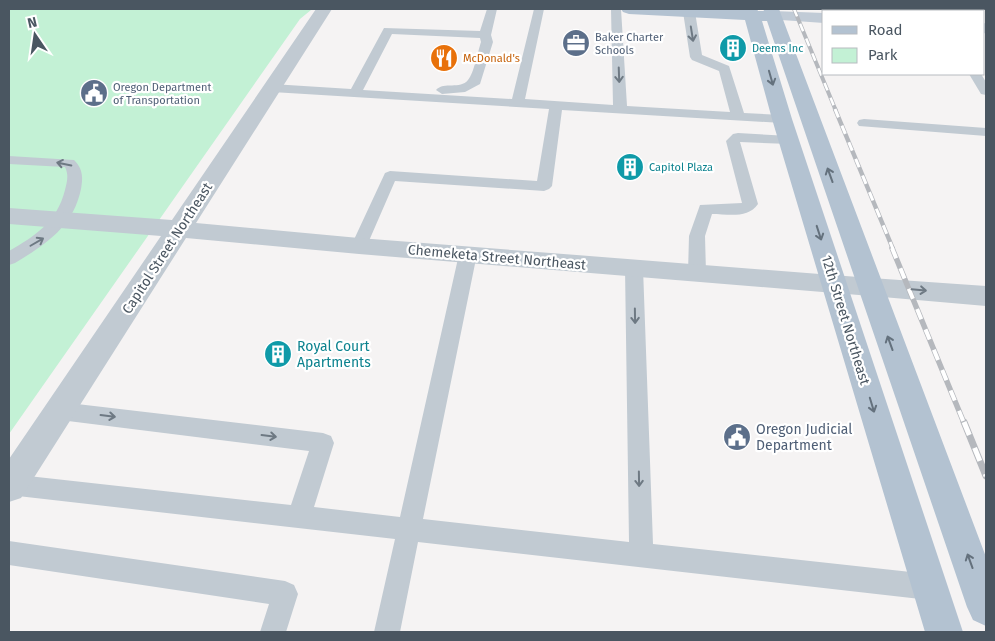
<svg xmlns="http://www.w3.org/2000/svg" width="995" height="641" font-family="'Fira Sans',sans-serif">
<rect width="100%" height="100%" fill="#f5f3f3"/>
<!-- green -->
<polygon fill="#c3f1d5" points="9,9 311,10 300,19 9,434"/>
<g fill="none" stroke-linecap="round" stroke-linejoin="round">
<!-- service -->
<g fill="#c1cad2" fill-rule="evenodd">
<path d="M487,9H497L491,35L493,42L480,84L465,92L442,94L436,90C444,81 460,90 468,80C474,73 478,51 481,42L480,38L392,34L363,90L512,99L534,9H544L525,99L613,105L611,9H621L627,106L730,112L719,71L692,60L690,57L683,12L689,9L695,12L702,55L729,66L744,113L782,115L789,119L782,123L562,110L552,186L549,189L544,191L395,181L365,250L359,252L353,250L351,246L385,173L390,171L537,181L549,109L272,92L266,88L272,84L351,89L384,28L480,31Z"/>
<polygon points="969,74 981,74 986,82 986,95 981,94"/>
<polygon points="864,119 986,128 986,136 859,126 857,123 859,120"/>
<path d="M738,133L790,136L795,137L797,140L795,143L790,144L740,142L758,204C748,219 728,214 712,214L705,236L706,273L703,277L697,279L691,277L688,273L689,236L700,205L742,203L726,141L733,134Z"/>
<path d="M9,156L74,160C83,169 83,177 81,189C73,227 46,244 15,263L9,265V251C35,236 57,222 65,190C67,182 69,175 65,167L9,164Z"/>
<polygon points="468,248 474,250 477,254 423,519 629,542 625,268 628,264 634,262 640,264 643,268 653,544 929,574 938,578 942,587 938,596 929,600 418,542 400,632 374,632 395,539 9,495 10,474 291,505 309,451 60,420 53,417 49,411 53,405 60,402 323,433 331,436 334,443 314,507 400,517 459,254 462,250"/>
<polygon points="9,541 285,581 294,585 298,594 286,632 260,632 269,604 9,565"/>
</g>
<!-- minor -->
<polygon fill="#c1cad2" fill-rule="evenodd" points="871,278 986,286 986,306 871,296 862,294 858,287 862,280"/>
<!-- tertiary -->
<polygon fill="#c1cad2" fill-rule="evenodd" points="316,9 332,9 196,223 359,238 871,278 880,280 884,287 880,294 871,296 359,254 186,238 21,498 9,502 9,459 161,236 9,224 9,208 172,220"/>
<!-- secondary -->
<g fill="#c1cbd6" fill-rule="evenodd">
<polygon points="773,11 824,13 824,23 767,19 765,16 767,13"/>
<polygon points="984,23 986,24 986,34 984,33"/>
</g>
<!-- primary -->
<polygon fill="#b3c2d1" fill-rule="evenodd" points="621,9 757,9 758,11 764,11 763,9 779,9 986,557 986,626 973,620 967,607 767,21 762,21 792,119 963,632 925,632 772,119 745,20 629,14 623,12"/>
<!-- rail-far3 casing -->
<g stroke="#b5b8bd" stroke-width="4">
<polyline id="rail-far3" points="794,9 836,111"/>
</g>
<!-- rail-far2 casing -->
<g stroke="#b5b8bd" stroke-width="4.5">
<polyline id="rail-far2" points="835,109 893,249"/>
</g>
<!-- rail-far1 casing -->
<g stroke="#b5b8bd" stroke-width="5.5">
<polyline id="rail-far1" points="892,248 964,423"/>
</g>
<!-- rail casing -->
<g stroke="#b5b8bd" stroke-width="7">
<polyline id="rail" points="964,422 986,476"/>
</g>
<!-- rail-far3 -->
<use href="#rail-far3" stroke="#fff" stroke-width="2.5" stroke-dasharray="8" stroke-linecap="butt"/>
<!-- rail-far2 -->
<use href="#rail-far2" stroke="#fff" stroke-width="3" stroke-dasharray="9" stroke-linecap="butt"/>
<!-- rail-far1 -->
<use href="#rail-far1" stroke="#fff" stroke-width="4" stroke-dasharray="11" stroke-linecap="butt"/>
<!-- rail -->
<use href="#rail" stroke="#fff" stroke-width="5" stroke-dasharray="14" stroke-linecap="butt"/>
</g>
<!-- one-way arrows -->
<defs><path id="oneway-shaft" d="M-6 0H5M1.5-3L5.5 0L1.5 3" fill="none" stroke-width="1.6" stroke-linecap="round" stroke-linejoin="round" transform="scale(1.25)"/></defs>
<g stroke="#6e7983">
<use href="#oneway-shaft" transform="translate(692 34) rotate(81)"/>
<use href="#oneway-shaft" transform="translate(619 75) rotate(88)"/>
<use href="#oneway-shaft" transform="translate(64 164) rotate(-168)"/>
<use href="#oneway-shaft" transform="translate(37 242) rotate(-30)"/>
<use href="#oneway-shaft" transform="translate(919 290) rotate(5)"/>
<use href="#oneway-shaft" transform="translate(635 316) rotate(89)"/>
<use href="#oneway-shaft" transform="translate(108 416) rotate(7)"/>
<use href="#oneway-shaft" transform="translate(269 436) rotate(7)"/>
<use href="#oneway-shaft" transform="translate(639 479) rotate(89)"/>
</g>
<g stroke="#64717d">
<use href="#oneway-shaft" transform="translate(771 78) rotate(74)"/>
<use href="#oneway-shaft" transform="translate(830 175) rotate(-110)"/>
<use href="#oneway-shaft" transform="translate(819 233) rotate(72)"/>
<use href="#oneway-shaft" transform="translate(890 343) rotate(-110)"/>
<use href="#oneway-shaft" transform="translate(872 405) rotate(73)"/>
<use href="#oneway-shaft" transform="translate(970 561) rotate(-110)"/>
</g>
<!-- icons -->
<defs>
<g id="office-disc" transform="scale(1.4375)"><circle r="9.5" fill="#5c6f8a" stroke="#fff"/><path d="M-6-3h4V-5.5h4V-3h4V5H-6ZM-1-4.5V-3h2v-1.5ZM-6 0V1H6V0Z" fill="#fff"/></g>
<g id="building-disc" transform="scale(1.4375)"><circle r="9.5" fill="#0f9aa8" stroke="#fff"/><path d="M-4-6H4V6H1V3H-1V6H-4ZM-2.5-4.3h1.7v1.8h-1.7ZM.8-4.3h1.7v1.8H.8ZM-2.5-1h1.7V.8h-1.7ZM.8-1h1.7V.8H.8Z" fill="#fff"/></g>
<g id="restaurant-disc" transform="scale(1.4375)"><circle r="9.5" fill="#e8710a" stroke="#fff"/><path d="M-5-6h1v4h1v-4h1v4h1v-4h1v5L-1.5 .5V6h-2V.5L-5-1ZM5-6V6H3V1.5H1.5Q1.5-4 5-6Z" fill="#fff"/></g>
<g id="civic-disc" transform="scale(1.4375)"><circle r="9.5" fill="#5c6f8a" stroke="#fff"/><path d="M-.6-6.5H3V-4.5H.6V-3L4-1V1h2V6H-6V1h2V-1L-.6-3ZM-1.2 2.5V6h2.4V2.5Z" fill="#fff"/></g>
</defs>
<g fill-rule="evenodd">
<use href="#office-disc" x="576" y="43"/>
<use href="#building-disc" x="733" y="48"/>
<use href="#restaurant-disc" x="444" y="58"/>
<use href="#civic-disc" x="94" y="93"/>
<use href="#building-disc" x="630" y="167"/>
<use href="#building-disc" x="278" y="354"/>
<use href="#civic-disc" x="737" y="437"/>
</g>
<g text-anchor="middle" stroke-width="4.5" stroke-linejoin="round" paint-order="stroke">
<!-- far-service labels -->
<g font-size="11" fill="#4e5e75" stroke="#fff" text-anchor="start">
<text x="595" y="41">Baker Charter<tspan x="595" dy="13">Schools</tspan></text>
<text x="113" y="91">Oregon Department<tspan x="113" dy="13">of Transportation</tspan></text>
</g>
<!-- far-culture labels -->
<g font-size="11" fill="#0d838f" stroke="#fff" text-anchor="start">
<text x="752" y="52">Deems Inc</text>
<text x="649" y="171">Capitol Plaza</text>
</g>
<!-- far-food labels -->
<g font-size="11" fill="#c56008" stroke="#fff" text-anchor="start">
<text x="463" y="62">McDonald's</text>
</g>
<!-- street labels -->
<g font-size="14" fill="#4a5661" stroke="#fff">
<text transform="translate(167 248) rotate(-57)" y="5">Capitol Street Northeast</text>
<text transform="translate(497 257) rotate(5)" y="5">Chemeketa Street Northeast</text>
<text transform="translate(846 320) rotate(73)" y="5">12th Street Northeast</text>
</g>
<!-- culture labels -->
<g font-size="14" fill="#0d838f" stroke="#fff" text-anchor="start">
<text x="297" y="351">Royal Court<tspan x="297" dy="16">Apartments</tspan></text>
</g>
<!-- service labels -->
<g font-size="14" fill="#4e5e75" stroke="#fff" text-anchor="start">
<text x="756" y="434">Oregon Judicial<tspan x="756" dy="16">Department</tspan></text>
</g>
</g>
<!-- border -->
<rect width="995" height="641" fill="none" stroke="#4a5661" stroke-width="20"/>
<!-- legend -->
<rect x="822" y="10" width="162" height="65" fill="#ffffff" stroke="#b7bbc0"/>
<rect x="832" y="26" width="25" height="8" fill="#b3c2d1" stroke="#b7bbc0"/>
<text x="868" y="35" font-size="15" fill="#4a5661">Road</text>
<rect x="832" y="48" width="25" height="15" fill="#c3f1d5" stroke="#b7bbc0"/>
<text x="868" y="60" font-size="15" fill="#4a5661">Park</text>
<!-- north arrow -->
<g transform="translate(35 35) rotate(347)" stroke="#ffffff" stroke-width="4" paint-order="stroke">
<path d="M0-4L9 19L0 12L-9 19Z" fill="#4a5661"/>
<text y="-8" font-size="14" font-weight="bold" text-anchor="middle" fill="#4a5661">N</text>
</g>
</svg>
